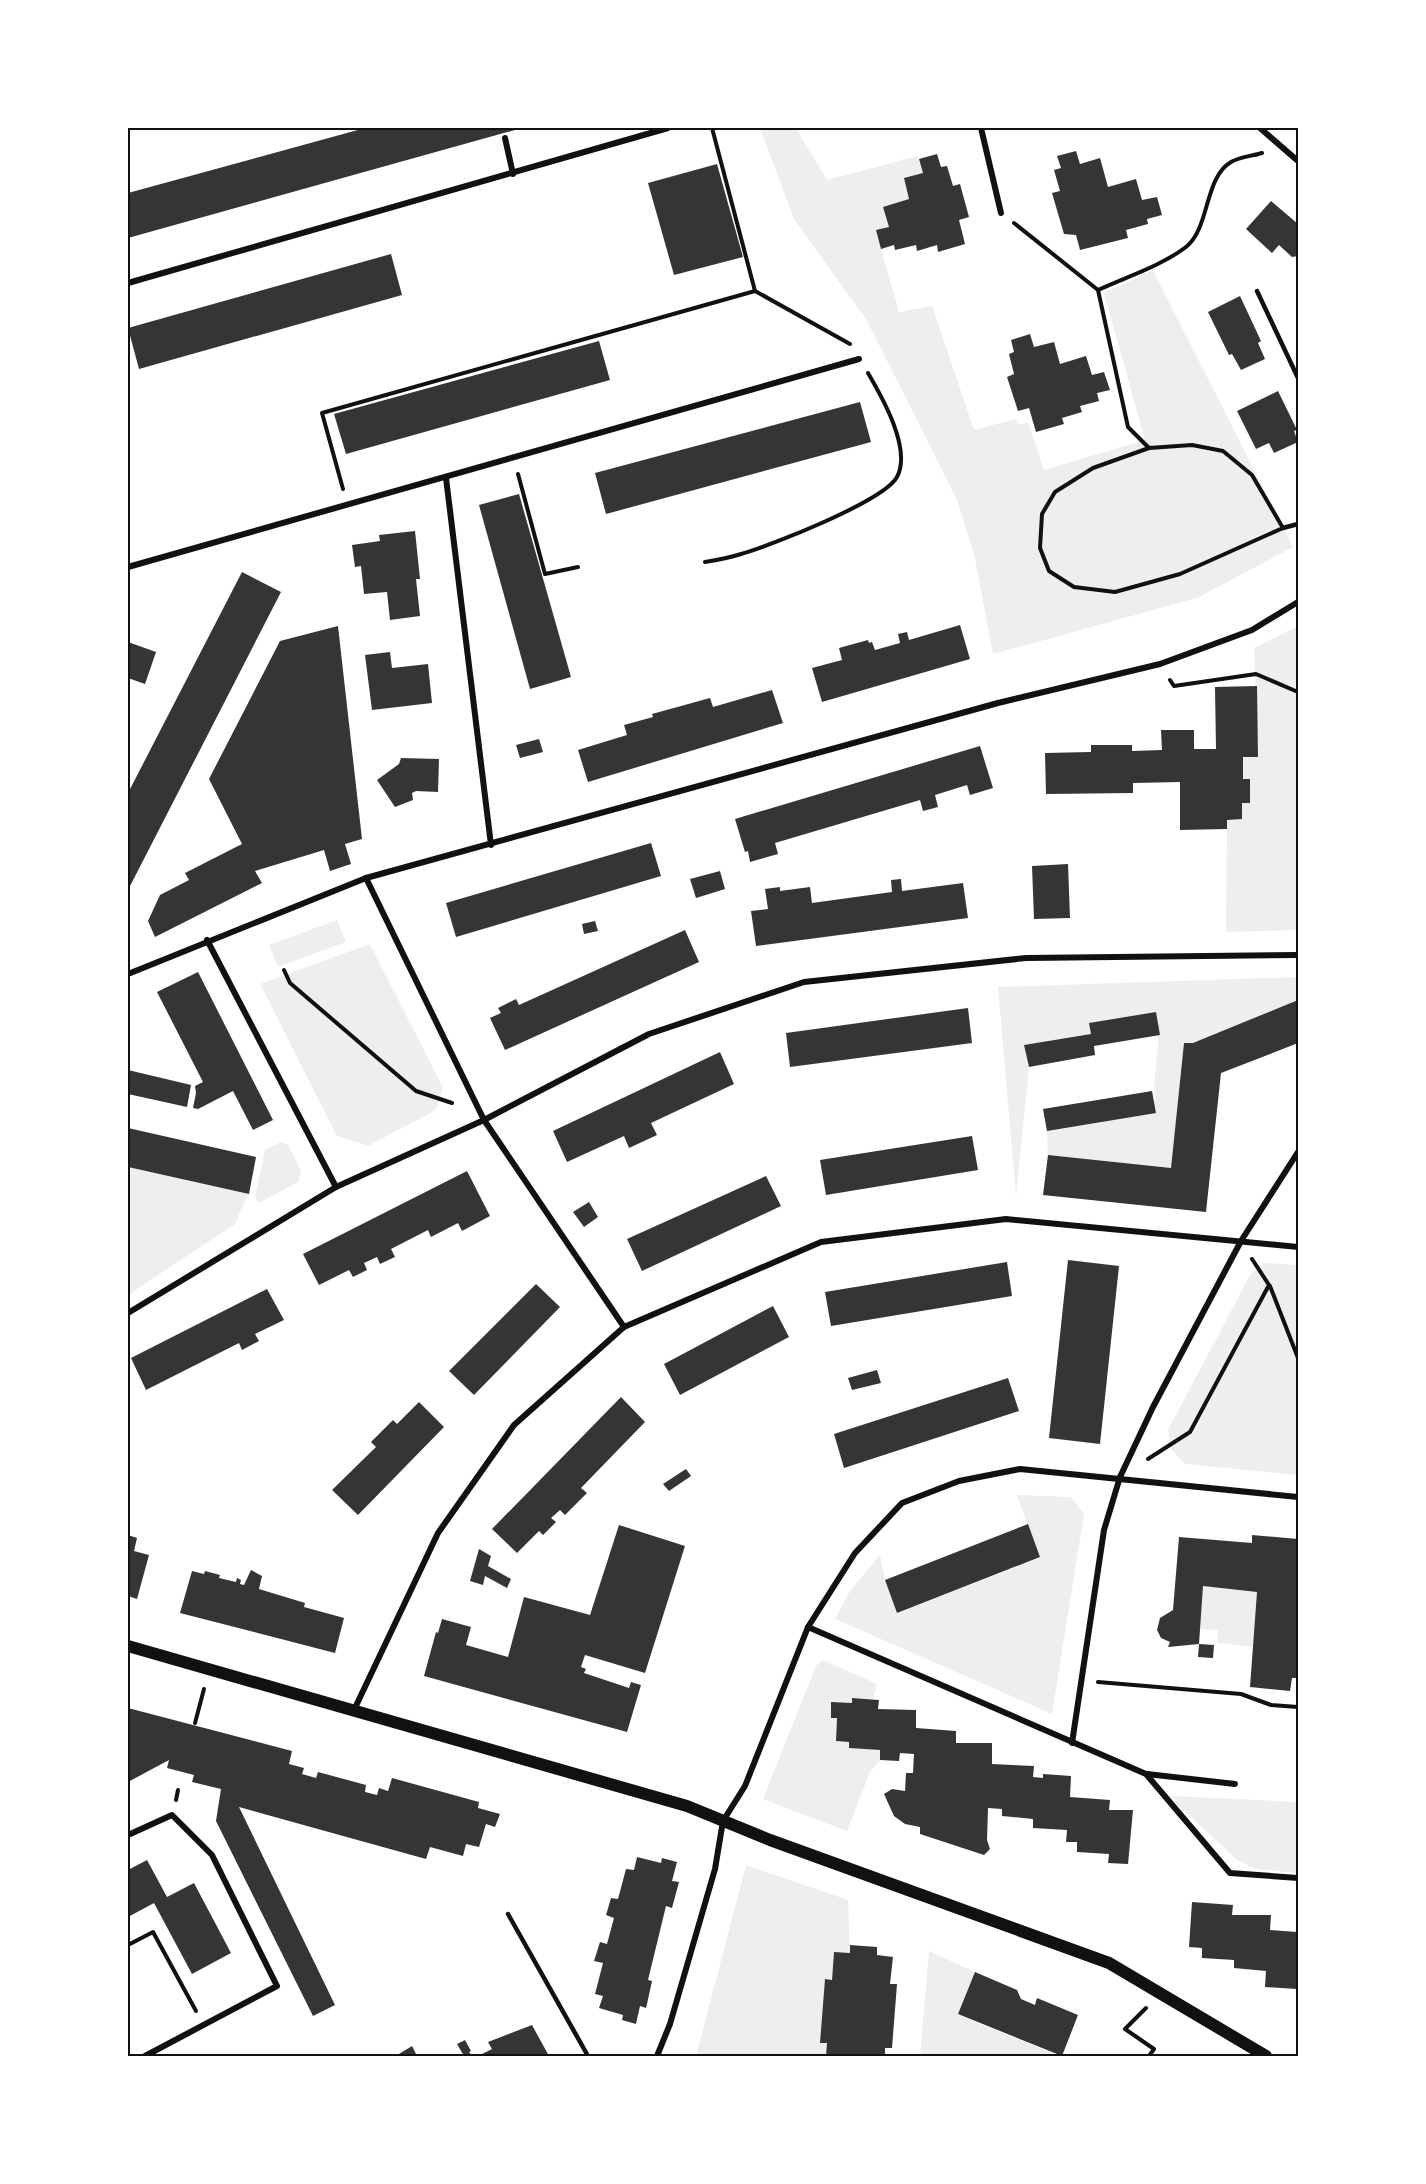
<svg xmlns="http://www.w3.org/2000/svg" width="1426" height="2184" font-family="Roboto,sans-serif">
<rect width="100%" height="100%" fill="#fff"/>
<!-- green -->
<g fill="#eee">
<polygon points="760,128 796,128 827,180 917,156 923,173 904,178 909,199 883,207 889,227 876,231 899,312 932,306 974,430 1015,419 1019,425 1028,422 1044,470 1145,440 1104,293 1153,270 1293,547 1197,598 993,654 974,554 957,500 866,319 794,219"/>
<polygon points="1298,626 1298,930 1226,932 1227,820 1241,819 1242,803 1250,802 1250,779 1243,779 1243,757 1258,757 1254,648"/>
<polygon points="337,920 346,942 278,967 269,945"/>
<polygon points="370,944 443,1088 436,1110 368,1146 337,1136 260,984"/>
<path d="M1298,977V1000L1193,1043H1184L1171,1168L1048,1155L1047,1131L1156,1112C1150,1078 1163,1047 1156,1012L1091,1034L1024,1045L1029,1067L1016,1196L998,987Z"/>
<polygon points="281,1142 288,1144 301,1171 298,1182 259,1203 255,1197 265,1150"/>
<polygon points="128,1167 248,1194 235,1224 128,1295"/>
<polygon points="1264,1263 1298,1265 1298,1475 1185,1464 1171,1449 1168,1430 1250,1275"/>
<polygon points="1017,1495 1071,1497 1084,1514 1052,1714 835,1619 850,1591 880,1555 885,1580 897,1613 1040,1558"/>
<polygon points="1203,1586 1257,1592 1253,1647 1217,1643 1218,1630 1200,1629"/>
<polygon points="823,1660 877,1684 873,1699 852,1698 852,1703 837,1718 836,1741 849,1742 849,1748 880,1750 880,1760 870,1772 847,1831 763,1799 816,1666"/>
<polygon points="1174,1796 1298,1802 1298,1873 1254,1869 1236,1859 1175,1802"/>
<polygon points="746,1865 848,1900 850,1953 834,1952 832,1980 825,1979 821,2043 827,2043 826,2056 696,2056"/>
<polygon points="929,1951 975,1972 958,2015 1060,2056 920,2056"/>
</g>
<!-- building -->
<g fill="#353535">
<polygon points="365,128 522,128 128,238 128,193"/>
<polygon points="1076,151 1080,164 1100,158 1108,187 1136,179 1142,200 1157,197 1162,215 1147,219 1148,224 1126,230 1128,238 1080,250 1076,235 1064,234 1052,193 1060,191 1054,170 1061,168 1057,156"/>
<polygon points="937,154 941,167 947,166 953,186 960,184 969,217 959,220 965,244 938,252 937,245 917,251 916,245 895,250 894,245 881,249 876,230 889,227 883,207 909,199 904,178 923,173 919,159"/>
<polygon points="717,164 743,257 674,275 648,183"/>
<polygon points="1271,201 1298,224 1298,256 1292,257 1279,245 1272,253 1246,229"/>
<polygon points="391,254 402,295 139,369 128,328"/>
<polygon points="1240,296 1261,341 1258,343 1265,359 1241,370 1232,354 1229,355 1208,312"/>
<polygon points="1030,334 1034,347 1054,342 1060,364 1086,356 1092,375 1104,372 1110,390 1097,393 1099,401 1080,406 1082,412 1062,418 1064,424 1036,432 1029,408 1018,411 1007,377 1014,374 1009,354 1014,352 1011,340"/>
<polygon points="599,341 610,380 346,454 334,414"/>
<polygon points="1278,391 1297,430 1294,431 1298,442 1274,453 1269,443 1256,449 1237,411"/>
<polygon points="860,402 871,442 606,514 595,473"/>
<polygon points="519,494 571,677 530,689 479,505"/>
<polygon points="415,531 420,579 416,579 420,616 390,620 387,592 364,594 361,566 355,567 352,545 380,541 379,535"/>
<polygon points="242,572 281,592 128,890 128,793"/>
<polygon points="960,625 970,659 822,702 812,668 842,660 839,648 868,640 869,643 872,642 875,650 900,643 898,634 907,632 909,640"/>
<polygon points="338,626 362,839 345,844 351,864 330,871 324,850 255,871 262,883 155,937 148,921 160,895 189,880 185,873 242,844 209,779 280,641"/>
<polygon points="128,642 156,652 145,684 128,678"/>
<polygon points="390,652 392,668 428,664 432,703 372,710 365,655"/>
<polygon points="1257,686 1258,757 1243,757 1243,779 1250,779 1250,803 1242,803 1242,819 1227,820 1227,829 1180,830 1180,782 1133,783 1133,793 1046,794 1045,753 1091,752 1091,745 1132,745 1132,751 1162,750 1161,730 1194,730 1194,749 1216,749 1215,687"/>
<polygon points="772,690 783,723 588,782 578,750 627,735 624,725 653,717 652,714 710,698 713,707"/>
<polygon points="539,739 543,752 520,758 516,745"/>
<polygon points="980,746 993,788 970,795 967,785 935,795 938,807 923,811 920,800 775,843 778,854 750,862 748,851 745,852 735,819"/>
<polygon points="401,758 439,759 438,792 416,791 412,793 413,800 395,807 377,780 399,764"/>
<polygon points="651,843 661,876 456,937 446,903"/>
<polygon points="1068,864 1070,918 1034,919 1032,866"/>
<polygon points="720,871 725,889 696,898 690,879"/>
<polygon points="901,879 902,891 963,883 968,918 756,946 751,911 768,909 765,889 780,887 780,891 810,887 812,903 892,892 891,880"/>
<polygon points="595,921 598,931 584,934 582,924"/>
<polygon points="685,930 699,962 505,1050 490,1018 501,1013 498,1008 516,999 519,1005"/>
<polygon points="198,972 273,1120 253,1130 233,1091 198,1109 193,1108 196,1093 195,1086 203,1082 157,992"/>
<polygon points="1298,1000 1298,1043 1221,1073 1206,1212 1043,1195 1048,1155 1171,1168 1184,1043 1193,1043"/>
<polygon points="968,1008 972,1043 790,1067 786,1033"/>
<polygon points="1156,1012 1160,1035 1094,1046 1095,1055 1029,1067 1024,1045 1091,1034 1089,1023"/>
<polygon points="720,1052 734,1084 651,1123 657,1135 629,1148 624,1136 567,1162 553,1131"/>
<polygon points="128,1070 191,1085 187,1107 128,1094"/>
<polygon points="1152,1091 1156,1113 1047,1131 1043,1109"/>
<polygon points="128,1128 256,1157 249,1194 128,1167"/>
<polygon points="972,1136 978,1170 826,1195 820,1160"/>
<polygon points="467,1171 490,1216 462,1231 458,1223 431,1237 428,1230 391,1249 395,1257 380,1264 377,1257 364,1263 367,1270 353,1277 349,1270 319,1285 303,1254"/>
<polygon points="766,1176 781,1206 642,1271 627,1239"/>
<polygon points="589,1202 598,1217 584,1227 573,1212"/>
<polygon points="1068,1260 1119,1266 1100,1444 1049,1438"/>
<polygon points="1007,1262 1012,1296 831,1326 825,1292"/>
<polygon points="536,1284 560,1307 474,1395 449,1371"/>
<polygon points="267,1289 284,1320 255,1334 259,1341 242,1350 239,1343 146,1390 131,1358"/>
<polygon points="773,1306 789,1337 680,1395 664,1364"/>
<polygon points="877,1370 881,1383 852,1390 848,1378"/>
<polygon points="1008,1378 1019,1411 844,1468 834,1434"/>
<polygon points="621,1397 645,1422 581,1488 587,1493 565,1515 560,1510 551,1518 556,1522 543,1535 539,1531 517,1553 492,1529"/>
<polygon points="419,1402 444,1427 358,1515 332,1490 376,1447 371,1442 393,1420 397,1424"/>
<polygon points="686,1469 691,1476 669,1491 663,1484"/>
<polygon points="1028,1524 1040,1557 897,1613 885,1580"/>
<polygon points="619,1525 685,1546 645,1673 585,1655 581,1667 586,1669 584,1673 629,1688 631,1682 641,1685 627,1732 424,1676 436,1632 438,1633 442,1619 471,1627 466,1645 508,1657 524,1597 590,1615"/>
<polygon points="128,1535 137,1538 134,1551 149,1555 137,1599 128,1596"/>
<polygon points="1252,1535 1298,1539 1298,1648 1296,1678 1292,1678 1290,1691 1250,1687 1257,1592 1203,1586 1199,1644 1168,1647 1170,1642 1161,1638 1157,1630 1160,1618 1173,1610 1179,1537 1252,1543"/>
<polygon points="479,1549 491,1556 488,1566 511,1579 507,1588 485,1576 483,1585 470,1581"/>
<polygon points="251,1570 262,1576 259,1589 305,1603 304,1607 344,1618 335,1653 180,1613 192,1571 204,1574 205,1571 220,1575 219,1578 236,1582 237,1578 241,1580 240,1584 244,1585"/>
<polygon points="1199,1644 1214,1645 1213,1658 1198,1657"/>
<polygon points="852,1698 879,1700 878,1709 916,1710 916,1728 956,1731 956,1743 992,1743 992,1764 1034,1766 1033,1777 1043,1778 1043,1774 1071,1776 1070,1797 1110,1800 1109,1810 1133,1810 1128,1864 1108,1863 1109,1854 1077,1852 1077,1842 1066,1842 1067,1830 1033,1828 1033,1819 1002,1816 1002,1809 988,1808 987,1840 990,1849 984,1855 920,1834 920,1827 905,1824 894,1816 884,1794 892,1789 905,1791 906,1773 913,1773 914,1754 900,1753 899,1761 880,1760 880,1750 849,1748 849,1742 836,1741 837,1718 831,1718 831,1702 852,1703"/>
<polygon points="128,1708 292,1751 289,1764 304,1768 302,1774 316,1778 318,1772 366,1785 365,1792 377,1795 379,1788 388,1791 392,1778 479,1802 478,1808 500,1814 495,1827 486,1824 479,1847 466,1844 463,1856 430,1847 426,1859 239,1807 335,2005 313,2016 216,1821 221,1789 192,1782 194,1775 167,1768 169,1760 128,1782"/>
<polygon points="637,1857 661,1863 662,1858 677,1862 672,1881 679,1882 672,1908 666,1906 648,1980 652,1981 647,2004 646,2008 640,2006 636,2024 622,2020 623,2015 599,2008 603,1996 595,1994 603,1963 594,1961 600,1942 607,1944 614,1918 606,1915 611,1898 618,1899 626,1869 634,1870"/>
<polygon points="147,1860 167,1897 194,1883 231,1953 192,1974 154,1903 128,1917 128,1870"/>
<polygon points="1192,1902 1233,1905 1232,1915 1271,1915 1270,1930 1297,1932 1297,1989 1265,1987 1266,1971 1234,1968 1234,1960 1202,1958 1202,1948 1189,1947"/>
<polygon points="850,1945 877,1947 877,1955 893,1957 890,1984 897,1984 892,2048 885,2048 885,2056 826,2056 827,2043 820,2043 825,1979 832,1980 834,1952 850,1953"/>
<polygon points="975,1972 1017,1990 1021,1999 1035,2005 1037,1998 1078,2015 1062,2056 958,2014"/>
<polygon points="532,2025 549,2056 478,2056 492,2049 488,2042"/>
<polygon points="465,2040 471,2051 469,2052 472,2056 464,2056 457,2044"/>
<polygon points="412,2046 417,2056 400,2056 399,2054"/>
</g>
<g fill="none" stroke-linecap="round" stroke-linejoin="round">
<!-- path -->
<g stroke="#111" stroke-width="4">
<polyline points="712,128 755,291 850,344"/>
<polyline points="1014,223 1098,290"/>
<polygon points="1192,445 1223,451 1252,475 1283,528 1180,574 1115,592 1074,587 1049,571 1040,548 1042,514 1055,492 1093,468 1149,448"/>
<path d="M1149,448L1128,427L1098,290C1126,277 1161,266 1186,247C1210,228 1204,178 1231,162C1239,157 1252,156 1262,153"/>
<polyline points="518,474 545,574 578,567"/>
<polyline points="343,489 322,413 755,291"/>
<path d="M705,562C717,560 729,558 741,554C770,546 884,501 897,477C912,449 882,397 868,373"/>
<polyline points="1170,680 1174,686 1256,674 1298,692"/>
<polyline points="284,970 290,983 416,1091 452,1103"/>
<polyline points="1270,1286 1298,1358"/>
<polyline points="1148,1459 1190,1432 1269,1285 1252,1259"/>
<polyline points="1098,1682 1241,1694 1271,1705 1298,1707"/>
<polyline points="195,1723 204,1689"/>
<polyline points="176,1800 178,1790"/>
<polyline points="128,1945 153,1932 196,2011"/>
<polyline points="1146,2008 1125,2029 1154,2049 1149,2056"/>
</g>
<!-- service -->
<g stroke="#111" stroke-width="4.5">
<polyline points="1257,291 1298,378"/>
<polyline points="1283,528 1298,524"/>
<polyline points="508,1914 588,2056"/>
</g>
<!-- minor -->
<g stroke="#111" stroke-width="6">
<polyline points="981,128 1001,213"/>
<polyline points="1260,128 1298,161"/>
<polyline points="505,138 513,174"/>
<polyline points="128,283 668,128"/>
<polyline points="446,478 491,845"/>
<polyline points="128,567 859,359"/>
<polyline points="366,878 484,1120 624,1327"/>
<polyline points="207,940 336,1187"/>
<polyline points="128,974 366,878 998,703 1160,664 1252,630 1298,602"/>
<polyline points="128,1313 336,1187 484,1120 649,1034 804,982 1026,958 1298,955"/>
<polyline points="808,1627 1146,1774 1230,1873 1298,1878"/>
<polyline points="354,1710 438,1533 514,1425 624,1327 821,1242 1006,1219 1298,1247"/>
<polyline points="1072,1743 1104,1530 1120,1477 1153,1407 1241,1241 1298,1152"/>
<polyline points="1147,1774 1235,1784"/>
<polyline points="128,1835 172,1815 212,1855 277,1986 145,2056"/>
<polyline points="657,2056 670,2024 715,1869 723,1821 745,1786 808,1627 855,1553 902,1503 959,1481 1020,1469 1298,1497"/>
</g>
<!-- secondary -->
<polyline stroke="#111" stroke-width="12" points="128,1646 687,1806 770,1840 1109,1963 1266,2056"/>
</g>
<!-- border -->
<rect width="1426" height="2184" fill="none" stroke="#ffffff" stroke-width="258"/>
<rect x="129" y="129" width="1168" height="1926" fill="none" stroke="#111" stroke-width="2"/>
</svg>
